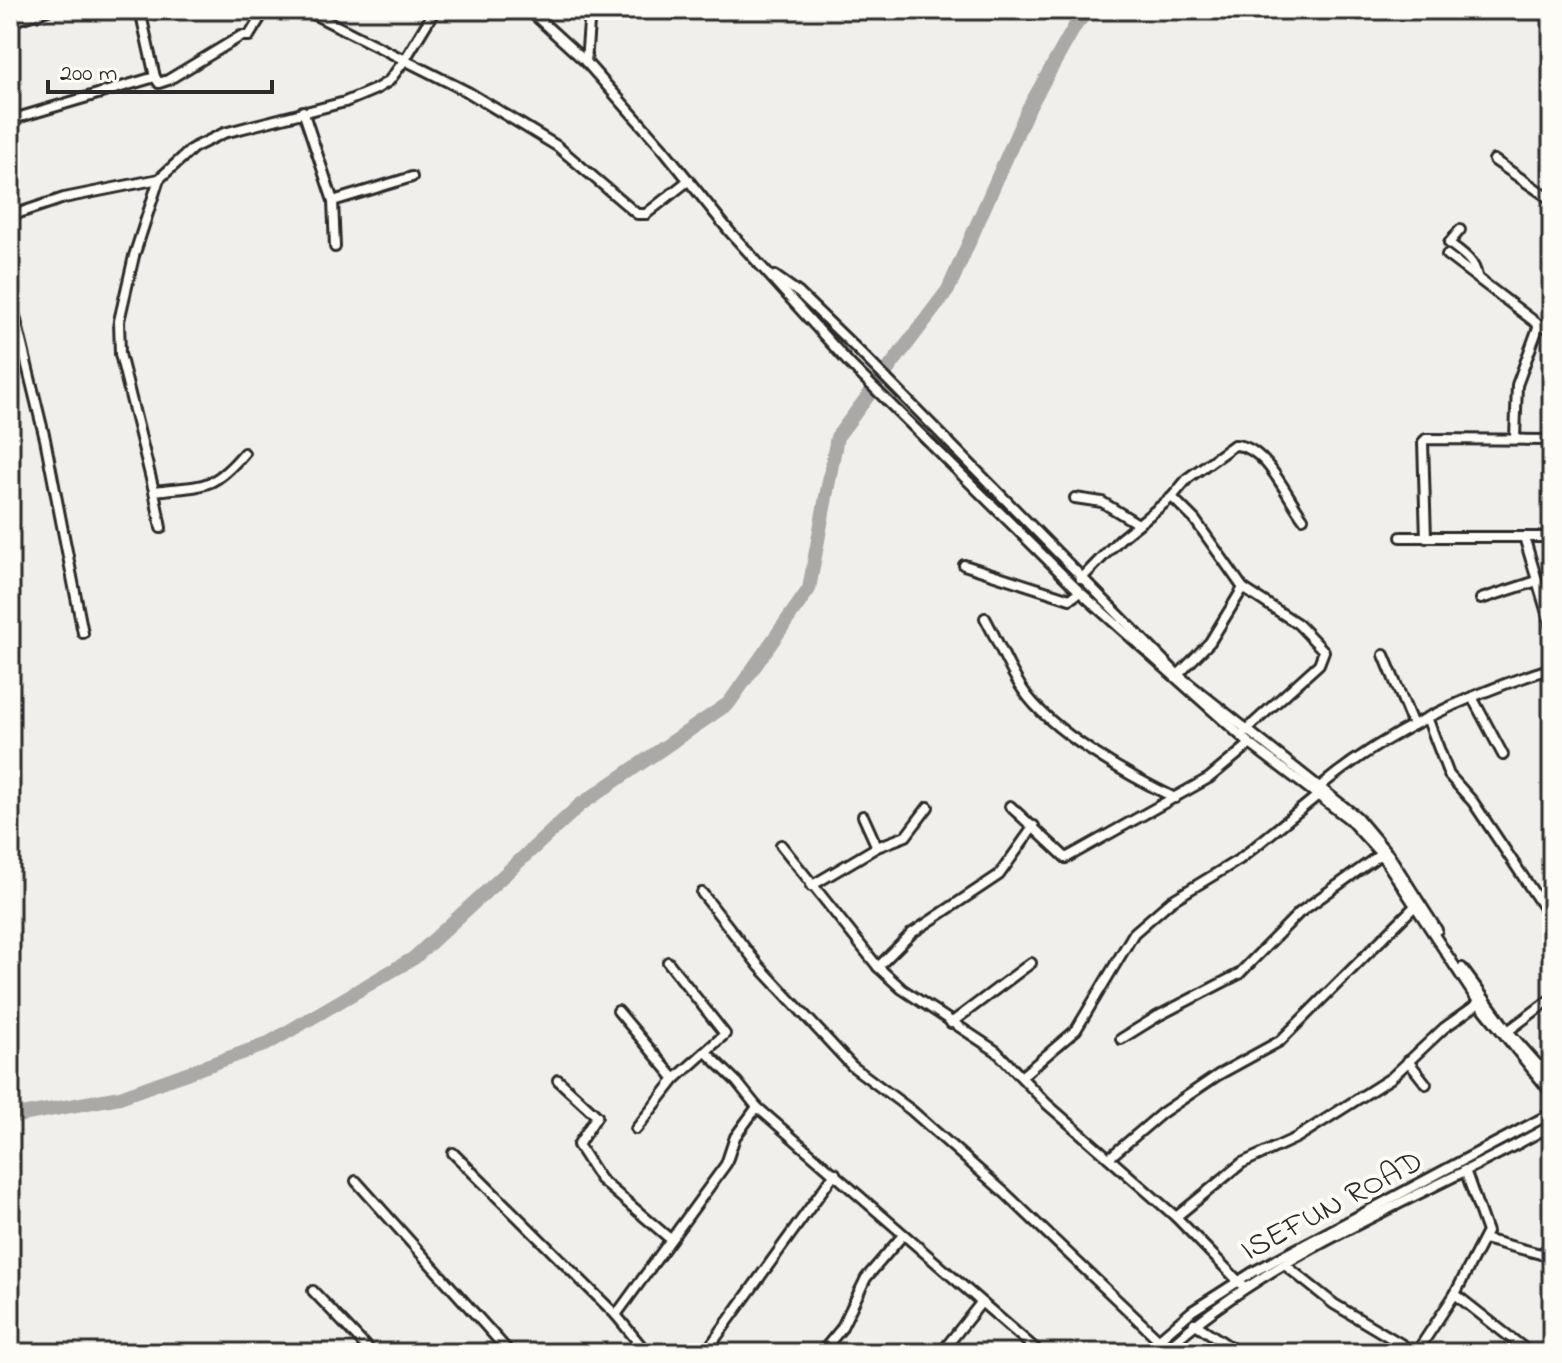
<svg xmlns="http://www.w3.org/2000/svg" width="1562" height="1363" font-family="'Indie Flower',sans-serif">
<rect width="100%" height="100%" fill="#f0efeb"/>
<filter id="ink" filterUnits="userSpaceOnUse"><feTurbulence type="fractalNoise" baseFrequency=".0125" numOctaves="2"/><feDisplacementMap in="SourceGraphic" scale="16" xChannelSelector="R" yChannelSelector="G"/><feConvolveMatrix kernelMatrix="1 2 1 2 8 2 1 2 1" color-interpolation-filters="sRGB"/></filter>
<g filter="url(#ink)">
<g fill="none" stroke-linecap="round" stroke-linejoin="round">
<!-- river -->
<polyline stroke="#aaa9a7" stroke-width="14" points="10,1117 120,1097 267,1044 414,958 580,805 729,703 809,589 837,437 948,290 1027,111 1075,26 1088,10"/>
<!-- minor casing -->
<g stroke="#2b2b2b" stroke-width="14">
<g id="minor">
<polyline points="140,10 155,77"/>
<polyline points="305,10 468,92 557,146 637,214 646,214 689,180"/>
<polyline points="529,10 586,62 664,150 730,232 849,363 1080,592 1250,744 1349,819 1381,854 1479,1003 1552,1094"/>
<polyline points="10,22 48,10"/>
<polyline points="586,62 590,10"/>
<polyline points="303,111 333,201 335,247"/>
<polyline points="10,120 155,77 159,83 168,80 241,36 249,36 265,10"/>
<polyline points="1494,160 1552,200"/>
<polyline points="333,201 412,177"/>
<polyline points="10,216 64,198 159,179"/>
<path d="M1460,230L1449,243C1462,253 1474,260 1477,276"/>
<polyline points="1447,255 1539,325 1552,329"/>
<polyline points="775,276 799,293 861,353 1178,675 1357,817 1389,855 1437,930"/>
<polyline points="10,296 45,439 83,633"/>
<polyline points="1515,438 1517,385 1539,325"/>
<polyline points="154,491 120,354 119,321 134,256 159,179 193,148 224,133 345,102 376,89 389,81 404,61 435,10"/>
<polyline points="1172,497 1195,520 1243,588 1298,624 1324,651 1319,664 1245,731"/>
<polyline points="1075,498 1102,502 1138,524"/>
<path d="M161,528L154,491C202,485 211,492 244,453"/>
<polyline points="1401,537 1552,537"/>
<polyline points="1426,538 1423,442 1426,439 1552,440"/>
<polyline points="1525,540 1552,630"/>
<polyline points="964,565 1070,599 1080,592"/>
<path d="M1081,579L1120,539L1172,497L1188,478L1234,445C1266,445 1286,496 1303,518"/>
<polyline points="1481,599 1537,581"/>
<polyline points="10,608 13,610"/>
<path d="M985,618C998,641 1008,668 1023,690C1051,732 1129,776 1175,798"/>
<polyline points="1384,655 1413,725"/>
<polyline points="1178,675 1210,642 1243,588"/>
<polyline points="1472,697 1503,755"/>
<polyline points="1428,720 1449,775 1473,802 1552,920"/>
<path d="M1317,789C1384,733 1469,694 1552,668"/>
<polyline points="1010,806 1066,858 1209,778 1250,744"/>
<polyline points="781,845 878,967 902,989 996,1051 1047,1104 1176,1217 1245,1288"/>
<polyline points="877,847 906,836 928,807"/>
<polyline points="811,886 877,847 863,816"/>
<polyline points="702,893 759,966 852,1066 911,1110 1006,1194 1158,1339"/>
<polyline points="878,967 912,933 999,875 1034,826"/>
<polyline points="1462,968 1508,1031 1552,1081"/>
<polyline points="618,1011 675,1079 725,1034 668,962"/>
<polyline points="951,1023 1031,963"/>
<polyline points="1508,1031 1552,998"/>
<polyline points="1121,1039 1158,1016 1239,974 1299,913 1381,854"/>
<polyline points="706,1052 737,1082 757,1107 1040,1353"/>
<polyline points="1408,1061 1426,1084"/>
<polyline points="1537,1067 1552,1061"/>
<polyline points="1022,1076 1076,1030 1134,933 1171,901 1240,859 1317,796"/>
<polyline points="558,1080 597,1116 578,1145 600,1179 669,1238"/>
<polyline points="636,1129 675,1079"/>
<polyline points="453,1153 616,1315 647,1353"/>
<polyline points="1109,1158 1162,1113 1218,1075 1280,1041 1415,906"/>
<polyline points="356,1181 510,1353"/>
<polyline points="1176,1217 1242,1163 1296,1138 1391,1078 1444,1028 1479,1003"/>
<polyline points="1484,1239 1552,1257"/>
<polyline points="1541,1254 1552,1245"/>
<polyline points="1285,1265 1334,1304 1416,1353"/>
<polyline points="313,1291 372,1353"/>
<polyline points="1455,1294 1530,1353"/>
<polyline points="616,1315 726,1164 735,1137 757,1107"/>
<polyline points="1194,1323 1239,1353"/>
<polyline points="239,1351 241,1353"/>
<polyline points="705,1353 835,1173"/>
<polyline points="821,1353 841,1329 866,1278 903,1235"/>
<polyline points="941,1353 980,1304"/>
<polyline points="1143,1353 1192,1311 1253,1272 1552,1113"/>
<path d="M1162,1353C1273,1250 1423,1199 1552,1125"/>
<polyline points="1416,1353 1455,1294 1487,1232 1465,1170"/>
</g>
</g>
<!-- minor -->
<use href="#minor" stroke="#fdfcf7" stroke-width="8"/>
</g>
</g>
<g text-anchor="middle" stroke-width="8" stroke-linejoin="round" paint-order="stroke">
<!-- street labels -->
<g font-size="32" fill="#2b2b2b" stroke="#fdfcf7">
<text transform="translate(1331 1204) rotate(-28)" y="11">ISEFUN ROAD</text>
</g>
</g>
<!-- margin -->
<rect width="1562" height="1363" fill="none" stroke="#fdfcf7" stroke-width="40"/>
<rect x="20" y="20" width="1522" height="1323" fill="none" stroke="#2b2b2b" stroke-width="3" filter="url(#ink)"/>
<!-- scale -->
<path d="M48 80v12h224v-12" fill="none" stroke="#2b2b2b" stroke-width="4"/>
<text x="60" y="80" font-size="24" fill="#2b2b2b" stroke="#fdfcf7" stroke-width="6" paint-order="stroke">200 m</text>
</svg>
